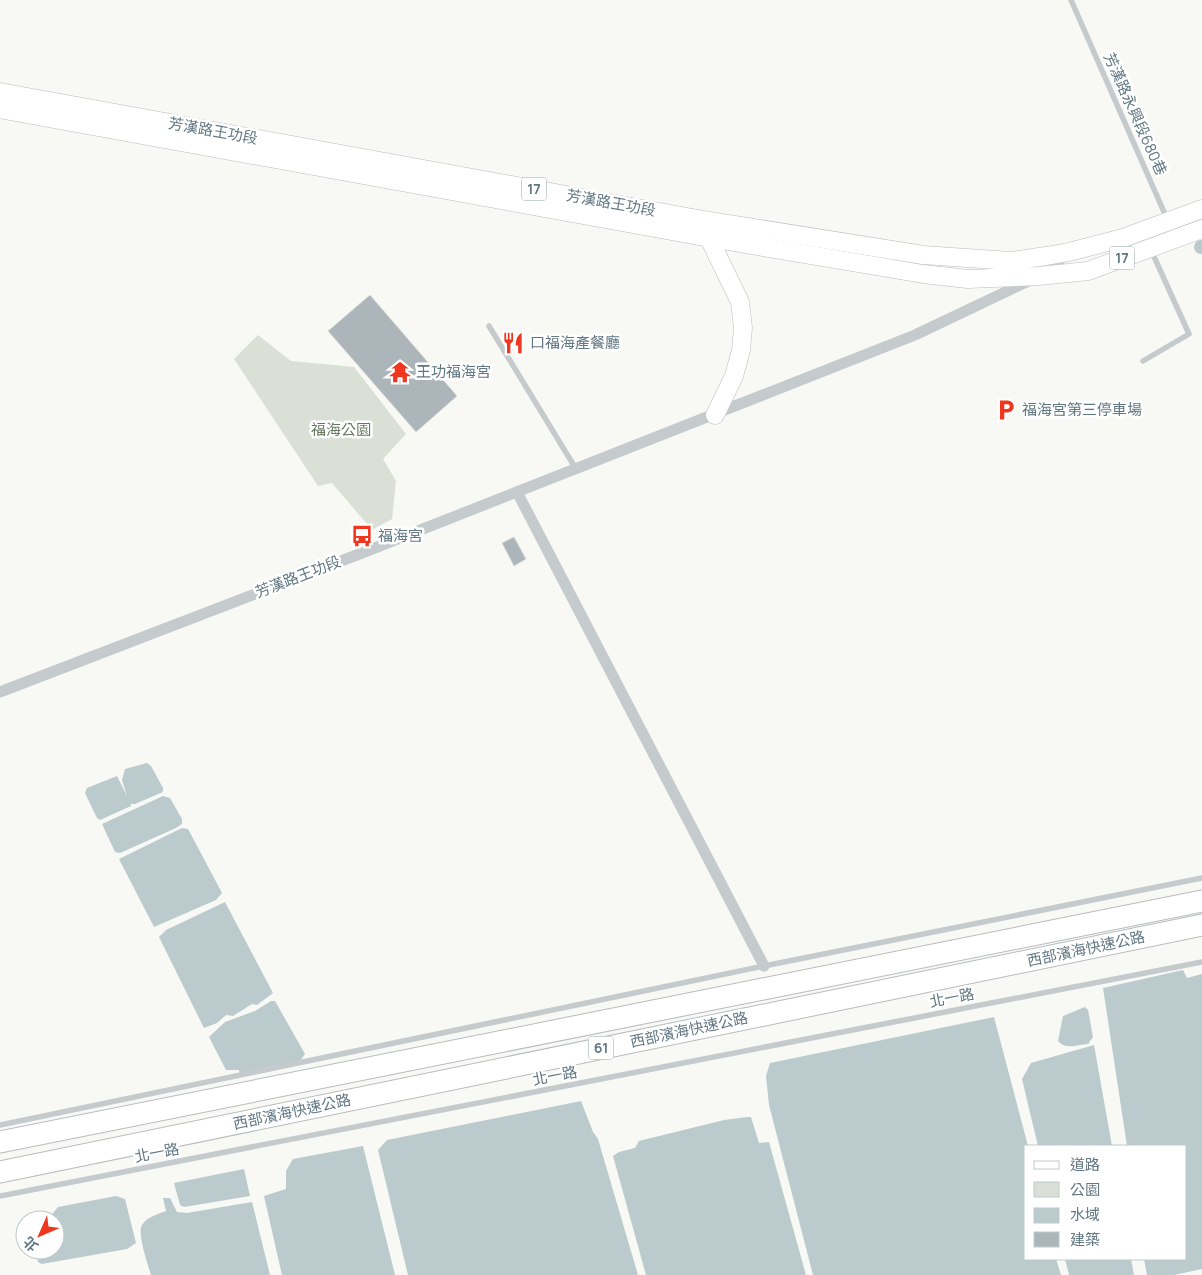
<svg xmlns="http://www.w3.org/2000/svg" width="1202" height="1275" font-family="Manrope,'Noto Sans TC',sans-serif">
<rect width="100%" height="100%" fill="#f8f8f5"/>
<!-- green -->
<polygon fill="#dae0d5" points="258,335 291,361 354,367 406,434 383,459 396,481 392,519 372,530 332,483 318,486 234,359"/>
<!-- water -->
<g fill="#bbcacc">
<polygon points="147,763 151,766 163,788 163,792 135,804 131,804 131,806 100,820 97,818 85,793 87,788 117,776 127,796 122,780 125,769"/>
<polygon points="163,796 170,798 182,819 182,824 176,828 120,853 115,852 102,824"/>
<polygon points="182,828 188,829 222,893 216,900 154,927 119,859"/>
<polygon points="225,902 273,993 257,1005 252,1004 233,1016 226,1015 217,1023 204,1028 159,937 166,930"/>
<polygon points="1183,970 1187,978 1202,974 1202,1269 1174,1275 1147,1275 1144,1259 1186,1259 1186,1146 1127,1146 1103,988"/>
<polygon points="271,1001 275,1001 305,1054 301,1060 240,1074 239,1070 226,1070 209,1037 225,1022 255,1011"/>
<path d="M1085,1007L1088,1010L1093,1037L1088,1044C1077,1045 1066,1050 1058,1041L1063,1016Z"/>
<polygon points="994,1017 1028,1146 1026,1146 1026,1259 1056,1259 1061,1275 813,1275 769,1105 766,1076 770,1063"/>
<polygon points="1094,1045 1112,1146 1038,1146 1022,1079 1031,1063"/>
<polygon points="581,1101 593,1132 598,1139 638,1275 408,1275 378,1150 387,1140"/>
<polygon points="747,1117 751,1117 759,1143 769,1142 806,1275 646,1275 613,1156 619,1152 635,1148 639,1141 724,1120"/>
<polygon points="363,1146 395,1275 282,1275 264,1196 286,1189 286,1171 293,1159"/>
<polygon points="244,1169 250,1196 184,1207 180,1205 174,1183"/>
<polygon points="116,1196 125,1199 136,1243 127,1249 42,1264 38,1262 36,1250 55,1250 55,1220 47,1220 58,1207"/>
<path d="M163,1198H170L177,1212L187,1213L252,1202L270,1275H151C148,1265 137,1233 142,1225C147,1217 158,1214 166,1211Z"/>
<polygon points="1065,1259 1131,1259 1134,1275 1069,1275"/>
</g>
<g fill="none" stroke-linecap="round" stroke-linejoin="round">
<!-- canal -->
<polyline stroke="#bbcacc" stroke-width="14" points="1201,247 1202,247"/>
</g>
<!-- building -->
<g fill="#acb6ba" stroke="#dad9d7">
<polygon points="370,295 457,396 416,432 328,331"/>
<polygon points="514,537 526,559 514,566 502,543"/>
</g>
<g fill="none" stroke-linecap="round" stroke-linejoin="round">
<!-- primary casing -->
<g stroke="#b8bdc0" stroke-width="19">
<g id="primary">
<polyline points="0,92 698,219 923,255 1011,261 1046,256 1069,252 1123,238 1202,209"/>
<polyline points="0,109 710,238 923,274 968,279 1039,276 1088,271 1202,229"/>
<polyline points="705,230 740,302 743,328 741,350 734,376 715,415"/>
</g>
</g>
<!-- highway casing -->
<g stroke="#b7bcbe" stroke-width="23">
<g id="highway">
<polyline points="0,1142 1202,901"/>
<polyline points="0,1172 1202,925"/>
</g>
</g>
<!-- lane -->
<g stroke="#c5cacd" stroke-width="5.5">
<polyline points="1071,0 1175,237"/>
<polyline points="489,326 576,469"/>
<polyline points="1143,361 1189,334 1151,250"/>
<polyline points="0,1125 764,966 1202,878"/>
<polyline points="0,1196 1202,962"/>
</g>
<!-- street -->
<g stroke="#c5cacd" stroke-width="11">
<polyline points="517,492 764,966"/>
<polyline points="0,692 362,553 915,335 1039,276 1066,255"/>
</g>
<!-- primary -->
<use href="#primary" stroke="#fff" stroke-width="18"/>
<!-- highway -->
<use href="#highway" stroke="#fff" stroke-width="21"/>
</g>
<!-- icons -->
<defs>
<g id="restaurant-bare" transform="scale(1.725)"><path d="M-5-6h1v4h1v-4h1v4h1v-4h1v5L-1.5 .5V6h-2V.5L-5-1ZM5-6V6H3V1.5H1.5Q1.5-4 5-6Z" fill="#ee371e" stroke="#fff" stroke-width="2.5" paint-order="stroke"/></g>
<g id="temple-bare" transform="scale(1.725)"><path d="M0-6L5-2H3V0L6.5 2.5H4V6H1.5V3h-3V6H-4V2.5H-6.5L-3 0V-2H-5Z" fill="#ee371e" stroke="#fff" stroke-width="2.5" paint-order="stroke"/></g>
<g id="parking-bare" transform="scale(1.725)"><path d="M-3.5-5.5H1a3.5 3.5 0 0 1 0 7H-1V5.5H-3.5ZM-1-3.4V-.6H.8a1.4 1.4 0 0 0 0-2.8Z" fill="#ee371e" stroke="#fff" stroke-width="2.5" paint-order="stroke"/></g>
<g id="bus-bare" transform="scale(1.725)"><path d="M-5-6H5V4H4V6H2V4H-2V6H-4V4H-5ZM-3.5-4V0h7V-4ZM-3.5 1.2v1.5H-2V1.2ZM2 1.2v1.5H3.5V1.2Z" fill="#ee371e" stroke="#fff" stroke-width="2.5" paint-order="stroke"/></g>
</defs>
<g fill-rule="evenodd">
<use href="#restaurant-bare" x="513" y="343"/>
<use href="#temple-bare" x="400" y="372"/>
<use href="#parking-bare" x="1006" y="410"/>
<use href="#bus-bare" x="362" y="536"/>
</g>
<g text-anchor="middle" stroke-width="5" stroke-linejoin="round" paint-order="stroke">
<!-- shield labels -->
<g fill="#fff" stroke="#90a0a8" stroke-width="1">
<rect x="521.5" y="177.5" width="25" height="23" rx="4"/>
<rect x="1109.5" y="246.5" width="25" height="23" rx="4"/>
<rect x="588.5" y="1036.5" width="25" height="23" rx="4"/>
</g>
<g font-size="14" font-weight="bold" fill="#617782">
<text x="534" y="194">17</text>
<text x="1122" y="263">17</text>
<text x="601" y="1053">61</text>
</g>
<!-- street labels -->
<g font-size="15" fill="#617782" stroke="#fff">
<text transform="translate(1135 114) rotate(66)" y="5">芳漢路永興段680巷</text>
<text transform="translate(213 131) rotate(10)" y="5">芳漢路王功段</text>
<text transform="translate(611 203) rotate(10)" y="5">芳漢路王功段</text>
<text transform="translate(298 577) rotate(-21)" y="5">芳漢路王功段</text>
<text transform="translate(1086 949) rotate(-12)" y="5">西部濱海快速公路</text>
<text transform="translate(952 998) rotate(-11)" y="5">北一路</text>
<text transform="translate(689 1030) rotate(-12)" y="5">西部濱海快速公路</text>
<text transform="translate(555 1076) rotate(-11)" y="5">北一路</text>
<text transform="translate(292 1112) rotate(-12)" y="5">西部濱海快速公路</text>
<text transform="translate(157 1153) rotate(-11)" y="5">北一路</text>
</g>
<!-- poi labels -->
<g font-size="15" fill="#617782" stroke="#fff" text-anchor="start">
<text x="530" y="348">口福海產餐廳</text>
<text x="416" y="377">王功福海宮</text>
<text x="1022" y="415">福海宮第三停車場</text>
<text x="378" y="541">福海宮</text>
</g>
<!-- park labels -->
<g font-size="15" fill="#687960" stroke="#fff">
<text x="341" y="435">福海公園</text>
</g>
</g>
<!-- legend -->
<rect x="1024" y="1145" width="162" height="115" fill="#ffffff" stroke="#c0c9cd"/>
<rect x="1034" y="1161" width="25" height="8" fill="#ffffff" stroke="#c0c9cd"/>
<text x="1070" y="1170" font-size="15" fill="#617782">道路</text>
<rect x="1034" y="1182" width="25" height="15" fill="#dae0d5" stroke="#c0c9cd"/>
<text x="1070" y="1195" font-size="15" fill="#617782">公園</text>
<rect x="1034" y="1208" width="25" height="15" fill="#bbcacc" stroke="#c0c9cd"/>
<text x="1070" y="1220" font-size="15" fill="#617782">水域</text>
<rect x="1034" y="1232" width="25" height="15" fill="#acb6ba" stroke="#c0c9cd"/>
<text x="1070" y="1245" font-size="15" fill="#617782">建築</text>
<!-- north arrow -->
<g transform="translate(40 1235) rotate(225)"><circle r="24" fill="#ffffff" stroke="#c0c9cd"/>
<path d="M0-4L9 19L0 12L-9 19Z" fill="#ee371e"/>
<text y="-8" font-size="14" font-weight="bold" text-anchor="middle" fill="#617782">北</text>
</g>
</svg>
